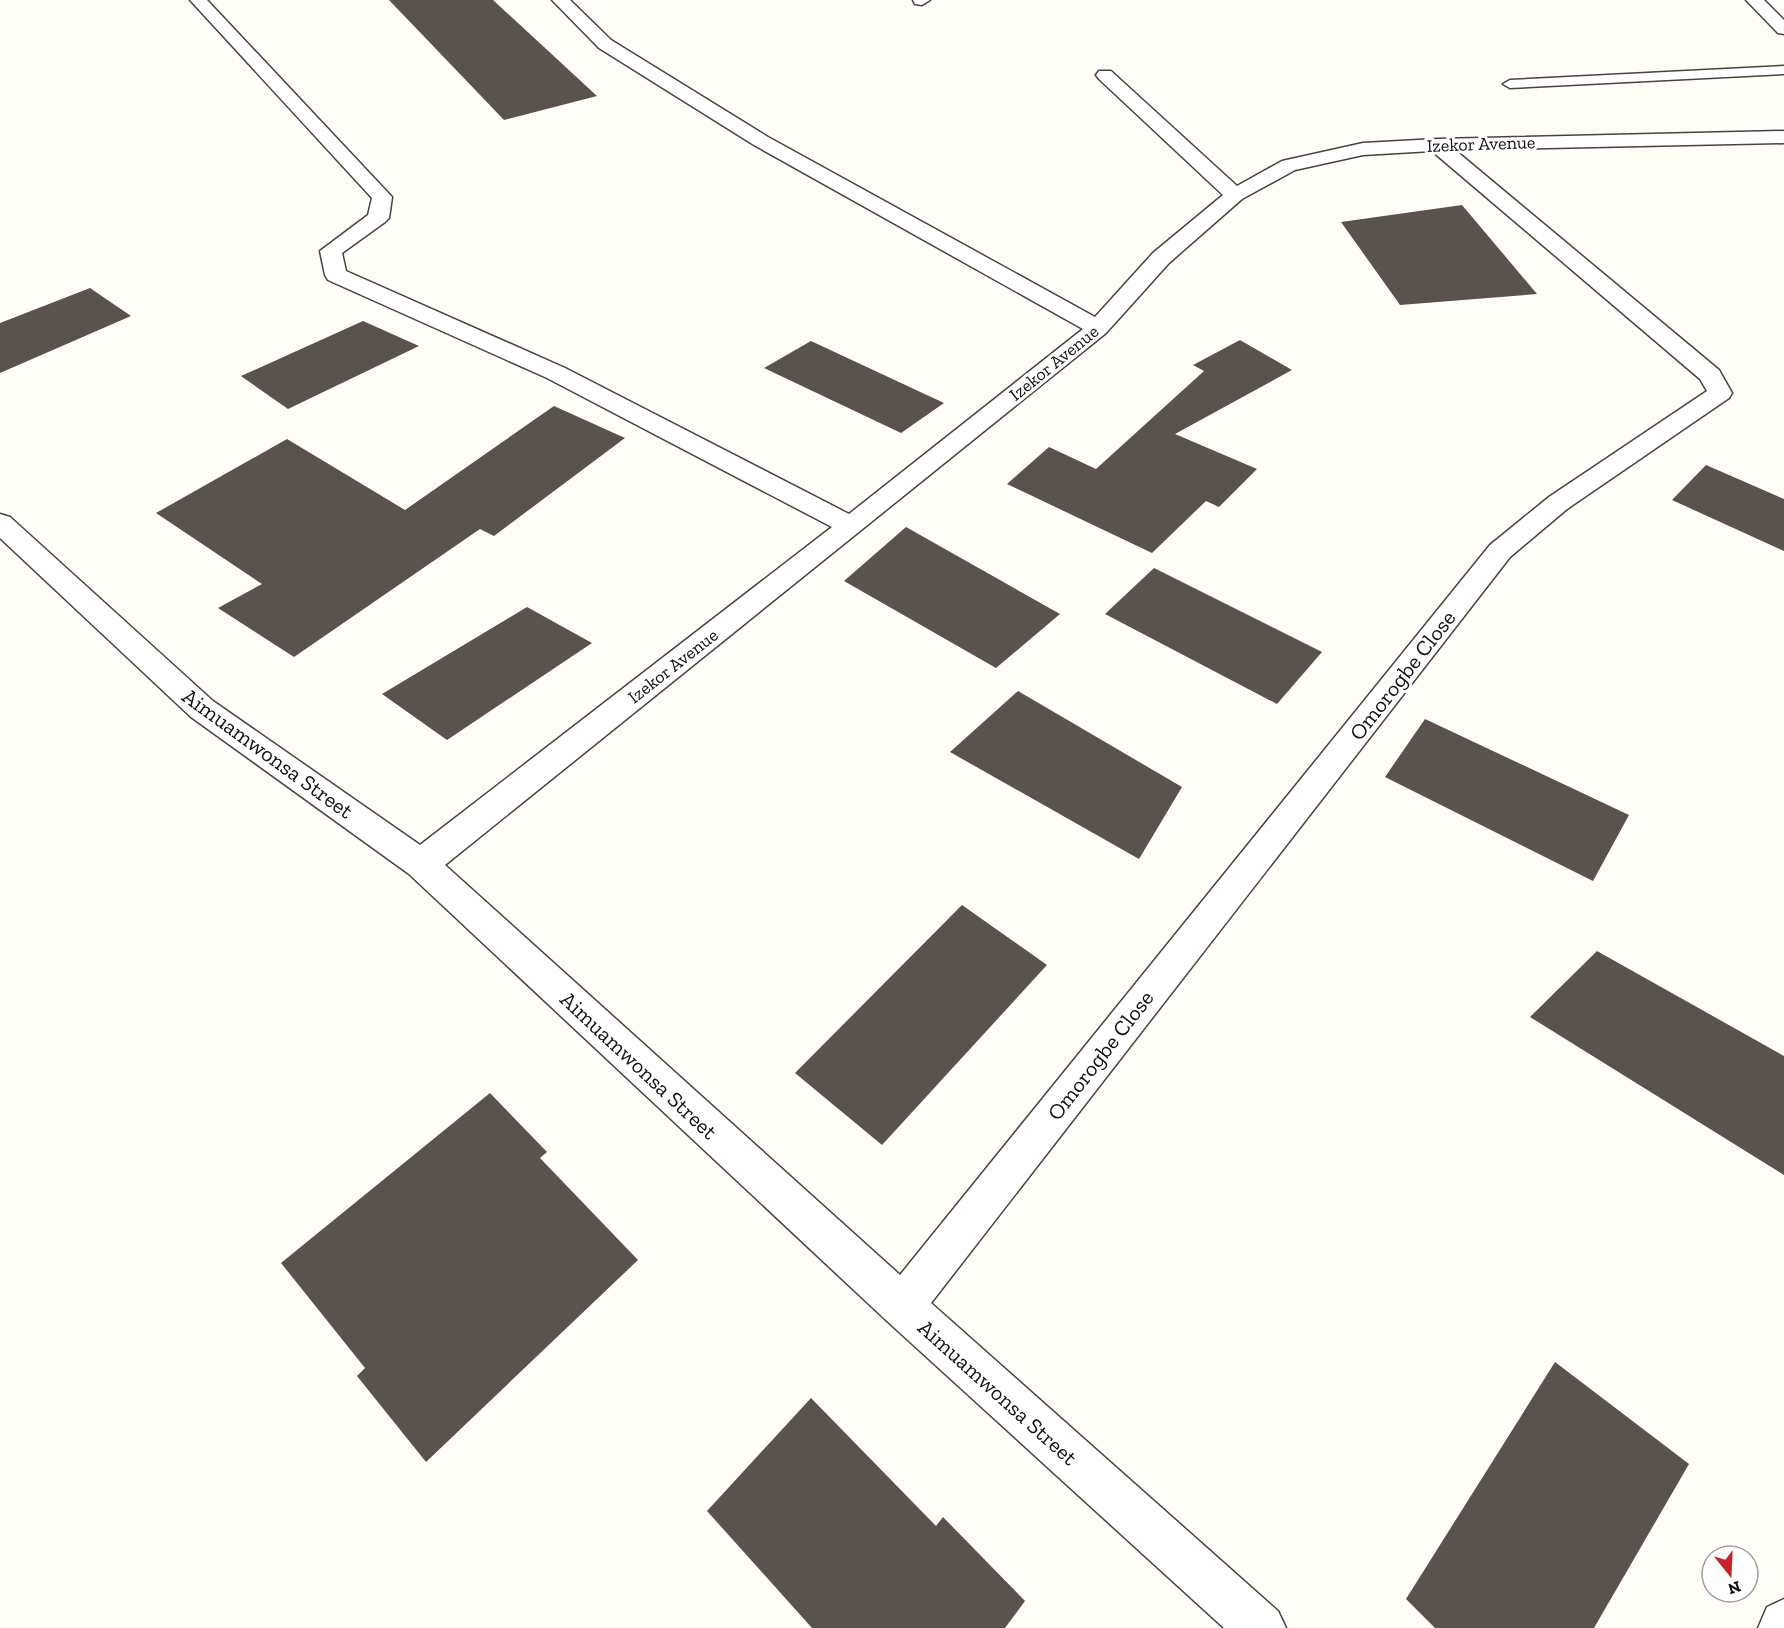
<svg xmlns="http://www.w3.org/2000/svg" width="1784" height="1628" font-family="'Zilla Slab',serif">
<rect width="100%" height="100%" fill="#fffdf5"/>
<!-- building -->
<g fill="#5a524d">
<polygon points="389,0 493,0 597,96 504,120"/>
<polygon points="1462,205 1537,294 1400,305 1341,222"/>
<polygon points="90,288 131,316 0,373 0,323"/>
<polygon points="363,321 419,346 288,409 241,376"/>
<polygon points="1240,340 1292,370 1175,434 1257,469 1219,507 1206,501 1152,553 1007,484 1049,447 1096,469 1204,371 1193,365"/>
<polygon points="811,341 944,403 901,433 764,368"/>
<polygon points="554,406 625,438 494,536 480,529 294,657 218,608 262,584 156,513 287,439 405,510"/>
<polygon points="1706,465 1784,499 1784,551 1672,500"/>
<polygon points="906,527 1060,614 996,668 844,581"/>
<polygon points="1154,568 1322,652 1277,704 1105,614"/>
<polygon points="527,607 592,643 447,740 382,694"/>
<polygon points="1018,691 1182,787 1139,859 950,752"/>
<polygon points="1425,719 1629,815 1593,881 1385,777"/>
<polygon points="962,905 1047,965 882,1145 795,1073"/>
<polygon points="1597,951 1784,1056 1784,1175 1530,1017"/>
<polygon points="490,1093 547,1152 540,1158 638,1260 426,1462 357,1376 365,1368 281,1263"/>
<polygon points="1555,1362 1689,1464 1594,1628 1435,1628 1406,1599"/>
<polygon points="811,1398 936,1526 943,1517 1025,1601 1005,1628 812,1628 707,1511"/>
</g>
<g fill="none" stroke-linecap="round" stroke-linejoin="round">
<!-- service casing -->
<g stroke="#444" stroke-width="3">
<polygon id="service" points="1784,66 1784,74 1510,88 1503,84 1510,80"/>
</g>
<!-- minor casing -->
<g stroke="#444" stroke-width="3">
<g id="minor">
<path d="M190,0H207L392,197L389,218L385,222L342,253L346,271L565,368L849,514L1083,329L754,145L599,48L552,0H570L611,40L768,137L1095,317L1153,253L1223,195L1099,79L1096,75L1099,71H1111L1237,186L1282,161L1363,143L1437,139L1784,131V143L1455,150L1719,370L1732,393L1729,398L1567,509L1510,557L931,1303L1278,1611L1286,1628H1224L887,1321L409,874L191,717L0,538V514L10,517L213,701L420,845L832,527L547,378L328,280L325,275L320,251L368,215L372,198ZM1432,151L1700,379L1707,391L1549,497L1490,545L900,1275L445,865L1106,333L1169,263L1242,199L1295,170L1363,155Z"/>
<polygon points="913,0 930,0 922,5 915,4"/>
<polygon points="1784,1599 1784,1628 1758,1628 1767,1607"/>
</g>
</g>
<!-- tertiary casing -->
<g stroke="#444" stroke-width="3">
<polygon id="tertiary" points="1746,0 1764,0 1784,20 1784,34 1778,33"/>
</g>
<!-- service -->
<use href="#service" fill="#fff" fill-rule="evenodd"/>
<!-- minor -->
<use href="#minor" fill="#fff" fill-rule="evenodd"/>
<!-- tertiary -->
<use href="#tertiary" fill="#fff" fill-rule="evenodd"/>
</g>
<g text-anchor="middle" stroke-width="6" stroke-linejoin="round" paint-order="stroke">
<!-- far-street labels -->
<g font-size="18" fill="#111" stroke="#fff">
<text transform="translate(1481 144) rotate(-2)" y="6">Izekor Avenue</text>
<text transform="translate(1054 363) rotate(-39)" y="6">Izekor Avenue</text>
<text transform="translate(673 666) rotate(-38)" y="6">Izekor Avenue</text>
</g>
<!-- street labels -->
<g font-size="22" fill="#111" stroke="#fff">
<text transform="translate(1402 675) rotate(-52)" y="8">Omorogbe Close</text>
<text transform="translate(268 753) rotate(36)" y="8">Aimuamwonsa Street</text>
<text transform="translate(1100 1055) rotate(-52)" y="8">Omorogbe Close</text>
<text transform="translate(639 1065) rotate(43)" y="8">Aimuamwonsa Street</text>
<text transform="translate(998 1392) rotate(42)" y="8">Aimuamwonsa Street</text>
</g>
</g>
<!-- north arrow -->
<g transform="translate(1730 1574) rotate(162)"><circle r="28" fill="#ffffff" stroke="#a0a0a0" stroke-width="1.5"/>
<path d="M0-4.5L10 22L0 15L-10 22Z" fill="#c4262e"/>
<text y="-9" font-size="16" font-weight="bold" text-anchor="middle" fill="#111111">N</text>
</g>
</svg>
